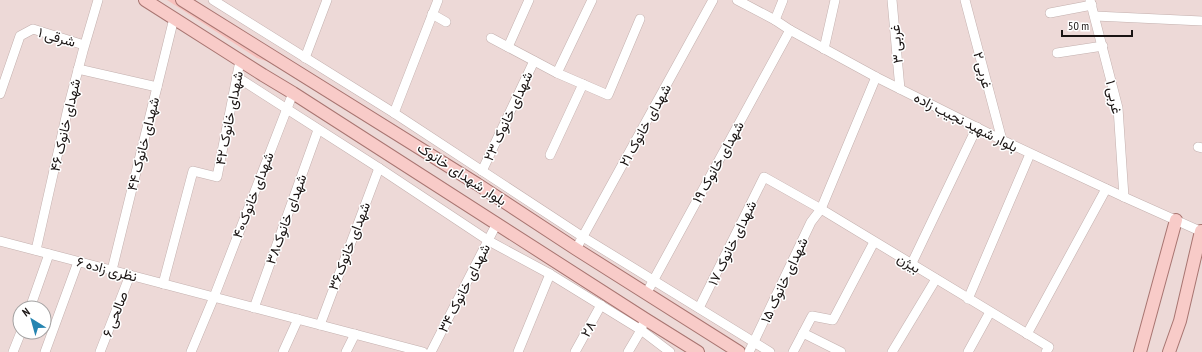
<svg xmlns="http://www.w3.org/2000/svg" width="1202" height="352" font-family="'PT Sans Narrow',Vazirmatn,sans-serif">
<rect width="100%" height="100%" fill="#edd9d7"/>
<!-- grass -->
<polygon fill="#f7c0bc" points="167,0 175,0 269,62 257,58"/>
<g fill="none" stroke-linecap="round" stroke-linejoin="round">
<!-- minor casing -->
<g stroke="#c3b0ae" stroke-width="10">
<g id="minor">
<polyline points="213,0 394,113 583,237 770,352"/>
<polyline points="737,0 775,20 790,30 876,77 1002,140 1124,197 1202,232"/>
<polyline points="892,0 900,89"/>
<polyline points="965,0 1002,140"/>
<polyline points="1090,0 1118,108 1124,197"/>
<polyline points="1050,13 1092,5"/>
<polyline points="432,14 446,22"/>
<polyline points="1095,16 1202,21"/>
<polyline points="775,20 783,0"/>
<polyline points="491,38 557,73 608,95 640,19"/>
<polyline points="508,47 529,0"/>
<polyline points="824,49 835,0"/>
<polyline points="1057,53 1103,46"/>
<polyline points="305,58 327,0"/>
<polyline points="78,69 157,87"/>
<polyline points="557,73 592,0"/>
<polyline points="237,77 379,168 489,241 550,274 641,330 670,352"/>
<polyline points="0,94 20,36 33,29 84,45"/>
<polyline points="394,113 438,0"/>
<polyline points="1198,147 1202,148"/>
<polyline points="550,155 583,84"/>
<polyline points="482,171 534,61"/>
<polyline points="0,241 423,352"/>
<polyline points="576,249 713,0"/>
<polyline points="36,250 68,108 83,51 98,0"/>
<polyline points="911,265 977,127"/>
<polyline points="112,270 174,18"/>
<polyline points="163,284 193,171 217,177 240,61"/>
<polyline points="646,294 790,30"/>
<polyline points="968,299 1030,154"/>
<polyline points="30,308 49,254"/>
<polyline points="254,308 318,130"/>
<polyline points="699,308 764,177 821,209 1049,347 1046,352"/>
<polyline points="320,325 379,168"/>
<polyline points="803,333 841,352"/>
<polyline points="1027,334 1106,189"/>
<polyline points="13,352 21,332"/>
<polyline points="45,352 78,262"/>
<polyline points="100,352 130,275"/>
<polyline points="191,352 214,297 293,93"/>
<polyline points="283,352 298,319"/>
<polyline points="346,352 355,334"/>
<polyline points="431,352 497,223"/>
<polyline points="518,352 550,274"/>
<polyline points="575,352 601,305"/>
<polyline points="628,352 641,330 643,324"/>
<polyline points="749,352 811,222 821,209 876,77"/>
<polyline points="793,352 812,316 833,320 874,242"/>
<polyline points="892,352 936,279"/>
<polyline points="968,352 990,312"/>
</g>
</g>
<!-- major casing -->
<g stroke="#a87571" stroke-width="14">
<g id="major">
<polyline points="145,0 263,75 293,93 645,319 698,352"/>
<polyline points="182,0 477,184 576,249 739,352"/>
<polyline points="1140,352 1176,220"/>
<polyline points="1169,352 1180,321 1201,231"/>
</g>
</g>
<!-- minor -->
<use href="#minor" stroke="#fff" stroke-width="9"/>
<!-- major -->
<use href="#major" stroke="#f8cbc8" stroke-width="12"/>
</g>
<g text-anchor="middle" stroke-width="3" stroke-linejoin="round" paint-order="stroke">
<!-- street labels -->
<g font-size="14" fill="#1a1413" stroke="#fff">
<text transform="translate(57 37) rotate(16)" y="5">شرقی ۱</text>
<text transform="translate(896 44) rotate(-95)" y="5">غربی ۳</text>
<text transform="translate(983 70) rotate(75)" y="5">غربی ۲</text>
<text transform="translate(1114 97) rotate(79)" y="5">غربی ۱</text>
<text transform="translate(508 116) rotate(-65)" y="5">شهدای خانوک ۲۳</text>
<text transform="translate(229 118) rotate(-79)" y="5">شهدای خانوک ۴۲</text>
<text transform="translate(966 122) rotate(27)" y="5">بلوار شهید نجیب زاده</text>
<text transform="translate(65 125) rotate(-77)" y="5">۴۶ شهدای خانوک</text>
<text transform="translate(645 125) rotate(-61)" y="5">شهدای خانوک ۲۱</text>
<text transform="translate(143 144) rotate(-76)" y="5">۴۴ شهدای خانوک</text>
<text transform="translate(718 162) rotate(-61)" y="5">شهدای خانوک ۱۹</text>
<text transform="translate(462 174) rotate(33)" y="5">بلوار شهدای خانوک</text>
<text transform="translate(253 195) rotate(-69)" y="5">شهدای خانوک۴۰</text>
<text transform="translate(286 219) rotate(-70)" y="5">شهدای خانوک۳۸</text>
<text transform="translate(732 243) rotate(-64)" y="5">شهدای خانوک ۱۷</text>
<text transform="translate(349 246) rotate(-69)" y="5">شهدای خانوک۳۶</text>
<text transform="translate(909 263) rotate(31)" y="5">بیژن</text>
<text transform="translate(107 269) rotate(15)" y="5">نظری زاده ۶</text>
<text transform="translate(784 280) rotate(-65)" y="5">شهدای خانوک ۱۵</text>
<text transform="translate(464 288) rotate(-63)" y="5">۳۴ شهدای خانوک</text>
<text transform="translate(115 314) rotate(-69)" y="5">۶ صالحی</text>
<text transform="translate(588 329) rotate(-61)" y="5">۲۸</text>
</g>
</g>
<!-- north arrow -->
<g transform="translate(32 320) rotate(323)"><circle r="19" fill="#ffffff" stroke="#a3a1a1"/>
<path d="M0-3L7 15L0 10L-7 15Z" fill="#2685b1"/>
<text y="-6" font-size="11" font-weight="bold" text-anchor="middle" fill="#1a1413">N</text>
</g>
<!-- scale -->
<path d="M1062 30v6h70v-6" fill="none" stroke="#1a1413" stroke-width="2"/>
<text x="1068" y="30" font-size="12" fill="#1a1413" stroke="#ffffff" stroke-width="3" paint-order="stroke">50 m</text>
</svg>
